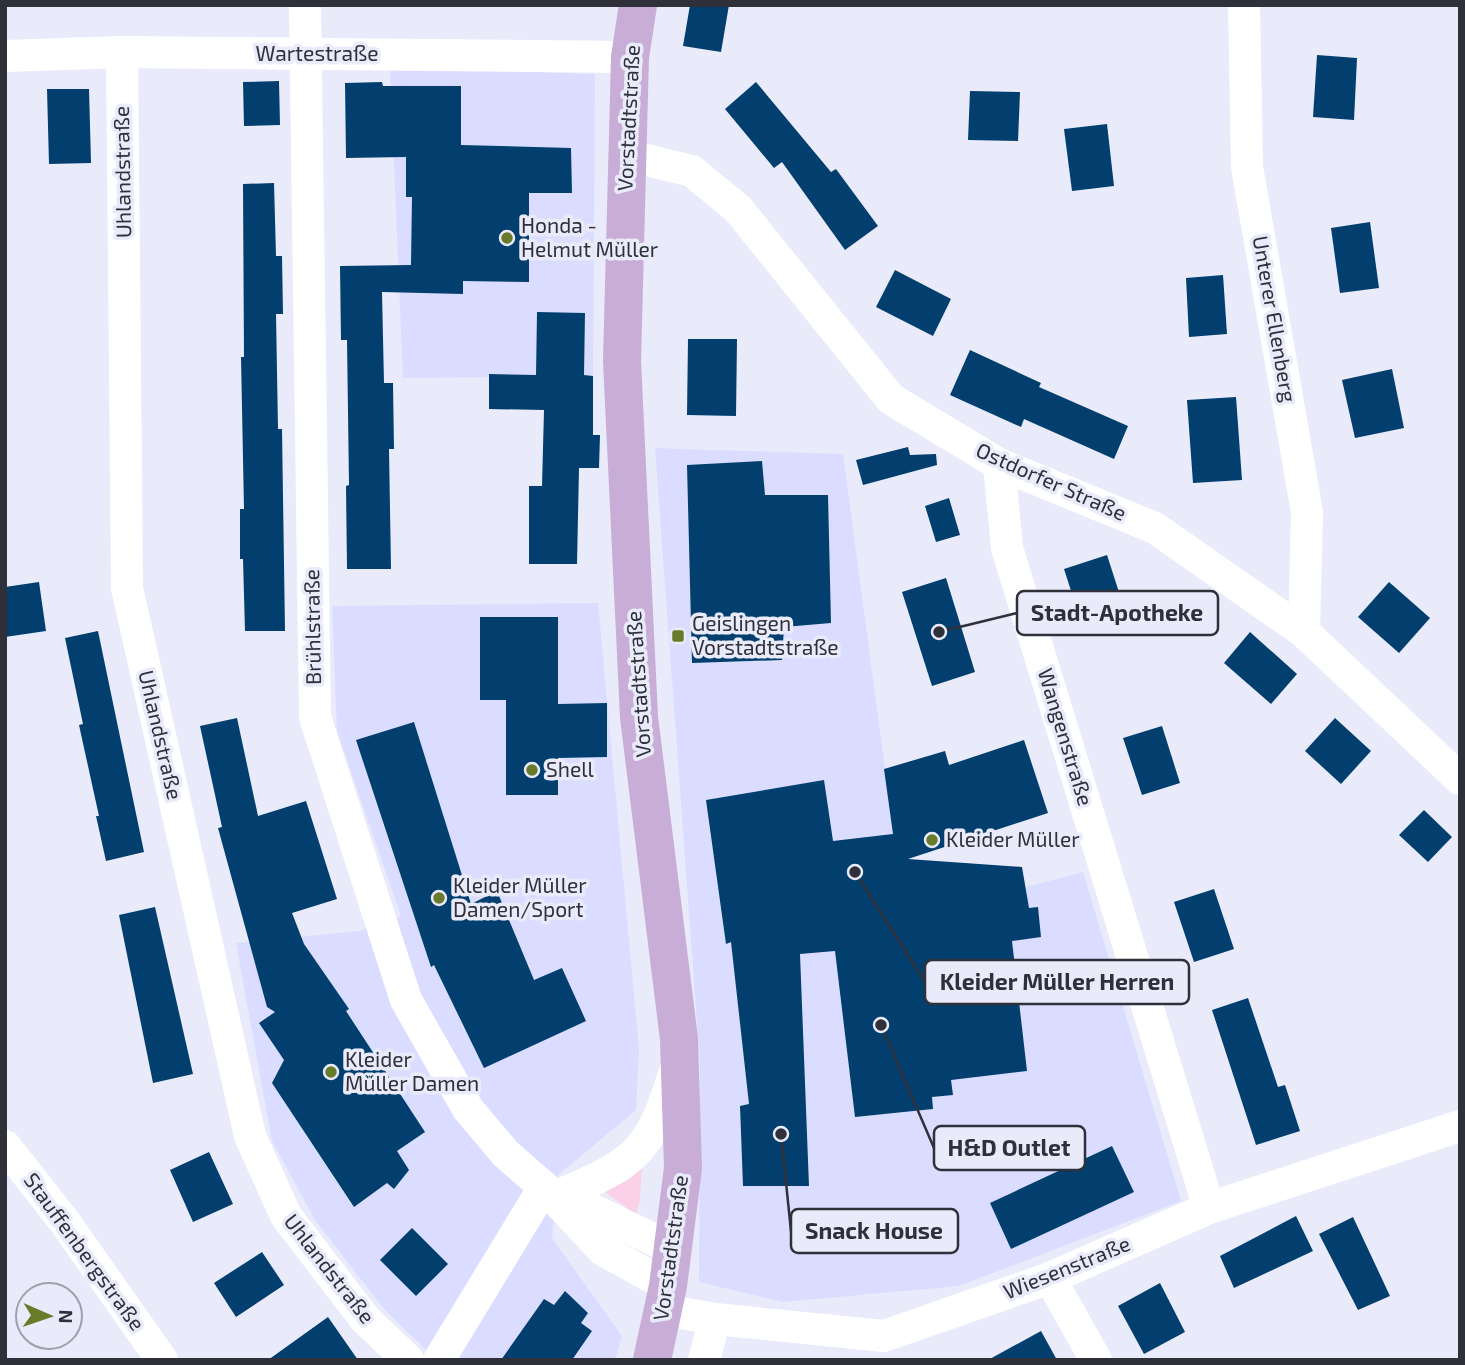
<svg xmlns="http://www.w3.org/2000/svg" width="1465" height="1365" font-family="'Exo 2',sans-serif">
<rect width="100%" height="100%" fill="#e9ebfb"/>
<!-- built -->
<g fill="#daddff">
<polygon points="390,67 595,74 593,376 403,378"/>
<polygon points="655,448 843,454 905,919 1083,872 1181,1201 959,1286 783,1302 699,1282 700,1063"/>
<polygon points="598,603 639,1049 636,1110 558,1175 552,1238 622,1336 615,1360 437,1360 385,1310 315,1220 272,1141 236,943 359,931 401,916 337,731 332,606"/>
</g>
<!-- grass -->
<polygon fill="#fad1e6" points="642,1165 640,1200 636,1215 604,1191 630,1179"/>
<!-- building -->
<g fill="#023f6f">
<polygon points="690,5 729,5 721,52 683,46"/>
<polygon points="1317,55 1357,58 1354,120 1313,117"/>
<polygon points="279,81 280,125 244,126 243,82"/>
<polygon points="382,82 383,86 461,86 461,145 571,148 572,193 529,193 529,282 463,281 463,294 382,292 384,383 393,383 394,449 389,449 391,569 347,569 346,486 349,485 347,340 341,340 340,266 411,265 412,197 406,197 406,157 346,158 345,83"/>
<polygon points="756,82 831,172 836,169 878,226 845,250 782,162 774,168 725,109"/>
<polygon points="47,89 89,89 91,163 49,164"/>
<polygon points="970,91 1020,92 1018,141 968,140"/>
<polygon points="1107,124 1114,186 1072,191 1064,129"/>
<polygon points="274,183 276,256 282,256 283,314 276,314 278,429 282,429 285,631 245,631 243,559 240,559 240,509 244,509 241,357 244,357 243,184"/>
<polygon points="1370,222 1379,288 1340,293 1331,228"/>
<polygon points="895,270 951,299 933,336 876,307"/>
<polygon points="1223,275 1227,334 1189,337 1186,278"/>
<polygon points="537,312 585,313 584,375 593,376 593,435 600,435 599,468 579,468 577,564 529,564 529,486 542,486 544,410 489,409 489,374 536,375"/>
<polygon points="688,339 737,339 736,416 687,415"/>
<polygon points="970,350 1041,383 1039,387 1128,426 1114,459 1024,419 1021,427 950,395"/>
<polygon points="1392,369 1404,428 1355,438 1342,380"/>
<polygon points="1236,397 1242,480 1193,483 1187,400"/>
<polygon points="908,447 910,455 936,454 937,465 863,485 856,460"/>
<polygon points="762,461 765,495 828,495 831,623 784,627 782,660 692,663 687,465"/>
<polygon points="949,498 960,535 936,542 925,506"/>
<polygon points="1107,555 1126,614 1083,628 1064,569"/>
<polygon points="946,578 975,672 932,686 902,592"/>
<polygon points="39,582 46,631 5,637 5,587"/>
<polygon points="1389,582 1430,618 1399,653 1358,617"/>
<polygon points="480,617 558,617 558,704 607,703 607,757 558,758 558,795 506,795 506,700 480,700"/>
<polygon points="98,631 144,852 106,861 96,816 99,816 79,725 83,724 65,638"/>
<polygon points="1250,632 1297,674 1271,704 1224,663"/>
<polygon points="237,718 258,816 306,801 337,899 292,913 304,944 349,1009 346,1011 425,1132 397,1151 409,1170 394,1189 387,1183 354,1207 272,1083 284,1060 259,1023 275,1012 267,1007 218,828 222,827 200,726"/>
<polygon points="1335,718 1371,751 1341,784 1305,751"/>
<polygon points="414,722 471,904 497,891 534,980 562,968 586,1021 484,1068 434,965 431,967 356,740"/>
<polygon points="1162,726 1180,783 1142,795 1123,738"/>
<polygon points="1024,740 1048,813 908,859 1022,867 1029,908 1038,907 1041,937 1012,941 1027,1071 951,1080 953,1095 932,1097 933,1109 855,1117 835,951 800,954 809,1186 743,1186 740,1106 749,1104 731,942 726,944 706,800 824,780 833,841 893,834 884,769 945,751 949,765"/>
<polygon points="1424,810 1452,837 1428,862 1399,835"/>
<polygon points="1214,889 1234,949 1194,962 1174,902"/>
<polygon points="155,907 193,1074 153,1083 119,915"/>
<polygon points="1248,998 1278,1087 1285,1085 1300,1131 1256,1145 1212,1010"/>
<polygon points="1112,1146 1134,1192 1011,1249 990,1203"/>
<polygon points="209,1152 233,1204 193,1222 170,1170"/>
<polygon points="1296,1216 1313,1251 1234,1288 1220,1256"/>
<polygon points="1353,1217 1390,1296 1358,1310 1319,1234"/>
<polygon points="412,1228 448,1264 416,1296 380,1260"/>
<polygon points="262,1252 284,1285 236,1317 214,1283"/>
<polygon points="1160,1283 1185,1332 1144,1354 1118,1306"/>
<polygon points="565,1291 588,1313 581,1323 592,1331 572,1360 501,1360 544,1299 554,1305"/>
<polygon points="328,1317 358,1360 268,1360"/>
<polygon points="1041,1331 1057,1360 988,1360"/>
</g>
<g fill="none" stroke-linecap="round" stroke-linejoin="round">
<!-- minor -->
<g stroke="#fff" stroke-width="32">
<polyline points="305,5 315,717 406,1000 468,1109 506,1154 544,1187 603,1250 668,1286"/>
<polyline points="1244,5 1247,167 1307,512 1304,632"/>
<polyline points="122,52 127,588 250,1136 286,1216 365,1319 408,1360"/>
<polyline points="5,56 122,52 630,57"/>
<polyline points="626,155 692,171 738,209 891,399 999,464 1155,528 1304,632 1460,779"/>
<polyline points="999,464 1007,548 1209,1208"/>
<polyline points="5,1146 64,1221 162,1360"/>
<path d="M561,1194C638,1162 650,1151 675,1071"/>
<polyline points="562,1195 673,1249"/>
<polyline points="1050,1278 1096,1360"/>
<polyline points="664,1310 715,1319 884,1336 1050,1278 1209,1208 1460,1126"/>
<polyline points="439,1360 544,1187"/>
<polyline points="704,1360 715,1319"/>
</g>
<!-- major -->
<polyline stroke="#c8aed6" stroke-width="38" points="638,5 630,57 622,361 639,717 679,1039 683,1168 668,1286 652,1360"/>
</g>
<!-- markers -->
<g fill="#687b2b" stroke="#e9ebfb" stroke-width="2.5">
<circle cx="507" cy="238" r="7"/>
<rect x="671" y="629" width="14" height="14" rx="3.5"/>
<circle cx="532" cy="770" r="7"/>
<circle cx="932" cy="840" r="7"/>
<circle cx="439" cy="898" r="7"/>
<circle cx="331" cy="1072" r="7"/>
</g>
<g text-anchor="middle" stroke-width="7" stroke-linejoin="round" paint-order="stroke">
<!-- street labels -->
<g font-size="21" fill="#2f303a" stroke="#e9ebfb">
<text x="317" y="61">Wartestraße</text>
<text transform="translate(629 118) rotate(-87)" y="7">Vorstadtstraße</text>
<text transform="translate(123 172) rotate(-91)" y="7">Uhlandstraße</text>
<text transform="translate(1274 319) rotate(80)" y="7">Unterer Ellenberg</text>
<text transform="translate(1051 482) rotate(24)" y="7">Ostdorfer Straße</text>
<text transform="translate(313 627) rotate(-91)" y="7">Brühlstraße</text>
<text transform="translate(639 684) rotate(-94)" y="7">Vorstadtstraße</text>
<text transform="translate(160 735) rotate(77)" y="7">Uhlandstraße</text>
<text transform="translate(1065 737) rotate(73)" y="7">Wangenstraße</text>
<text transform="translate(671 1248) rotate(-82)" y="7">Vorstadtstraße</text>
<text transform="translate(84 1252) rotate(54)" y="7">Stauffenbergstraße</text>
<text transform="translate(1067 1268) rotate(-22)" y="7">Wiesenstraße</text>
<text transform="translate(329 1269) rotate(52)" y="7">Uhlandstraße</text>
</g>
<!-- poi labels -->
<g font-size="21" fill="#2f303a" stroke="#e9ebfb" text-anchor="start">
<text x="521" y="233">Honda -<tspan x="521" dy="24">Helmut Müller</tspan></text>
<text x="692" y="631">Geislingen<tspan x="692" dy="24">Vorstadtstraße</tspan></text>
<text x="546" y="777">Shell</text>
<text x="946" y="847">Kleider Müller</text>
<text x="453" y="893">Kleider Müller<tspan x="453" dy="24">Damen/Sport</tspan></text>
<text x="345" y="1067">Kleider<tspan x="345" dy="24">Müller Damen</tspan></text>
</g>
</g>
<!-- callouts -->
<path fill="none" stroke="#2f303a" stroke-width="2.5" d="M939 632L1017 613M855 872L925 982M881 1025L934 1148M781 1134L791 1231"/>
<g fill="#2f303a" stroke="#e9ebfb" stroke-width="2.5">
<circle cx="939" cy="632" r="7"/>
<circle cx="855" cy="872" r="7"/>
<circle cx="881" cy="1025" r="7"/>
<circle cx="781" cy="1134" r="7"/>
</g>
<g fill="#e9ebfb" stroke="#2f303a" stroke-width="2.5">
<rect x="1017" y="591" width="201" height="44" rx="7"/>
<rect x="925" y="960" width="264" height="44" rx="7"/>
<rect x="934" y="1126" width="151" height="44" rx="7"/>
<rect x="791" y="1209" width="167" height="44" rx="7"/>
</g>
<g font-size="23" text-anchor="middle" font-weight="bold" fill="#2f303a">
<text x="1117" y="621">Stadt-Apotheke</text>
<text x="1057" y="990">Kleider Müller Herren</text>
<text x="1009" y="1156">H&amp;D Outlet</text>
<text x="874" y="1239">Snack House</text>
</g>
<!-- border -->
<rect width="1465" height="1365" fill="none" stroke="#2f303a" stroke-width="14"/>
<!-- north arrow -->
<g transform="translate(49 1316) rotate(92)"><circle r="33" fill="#e9ebfb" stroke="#9fa0ae" stroke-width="2"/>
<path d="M0-5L12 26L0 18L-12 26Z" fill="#687b2b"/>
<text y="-10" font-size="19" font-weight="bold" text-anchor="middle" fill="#2f303a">N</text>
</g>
</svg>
